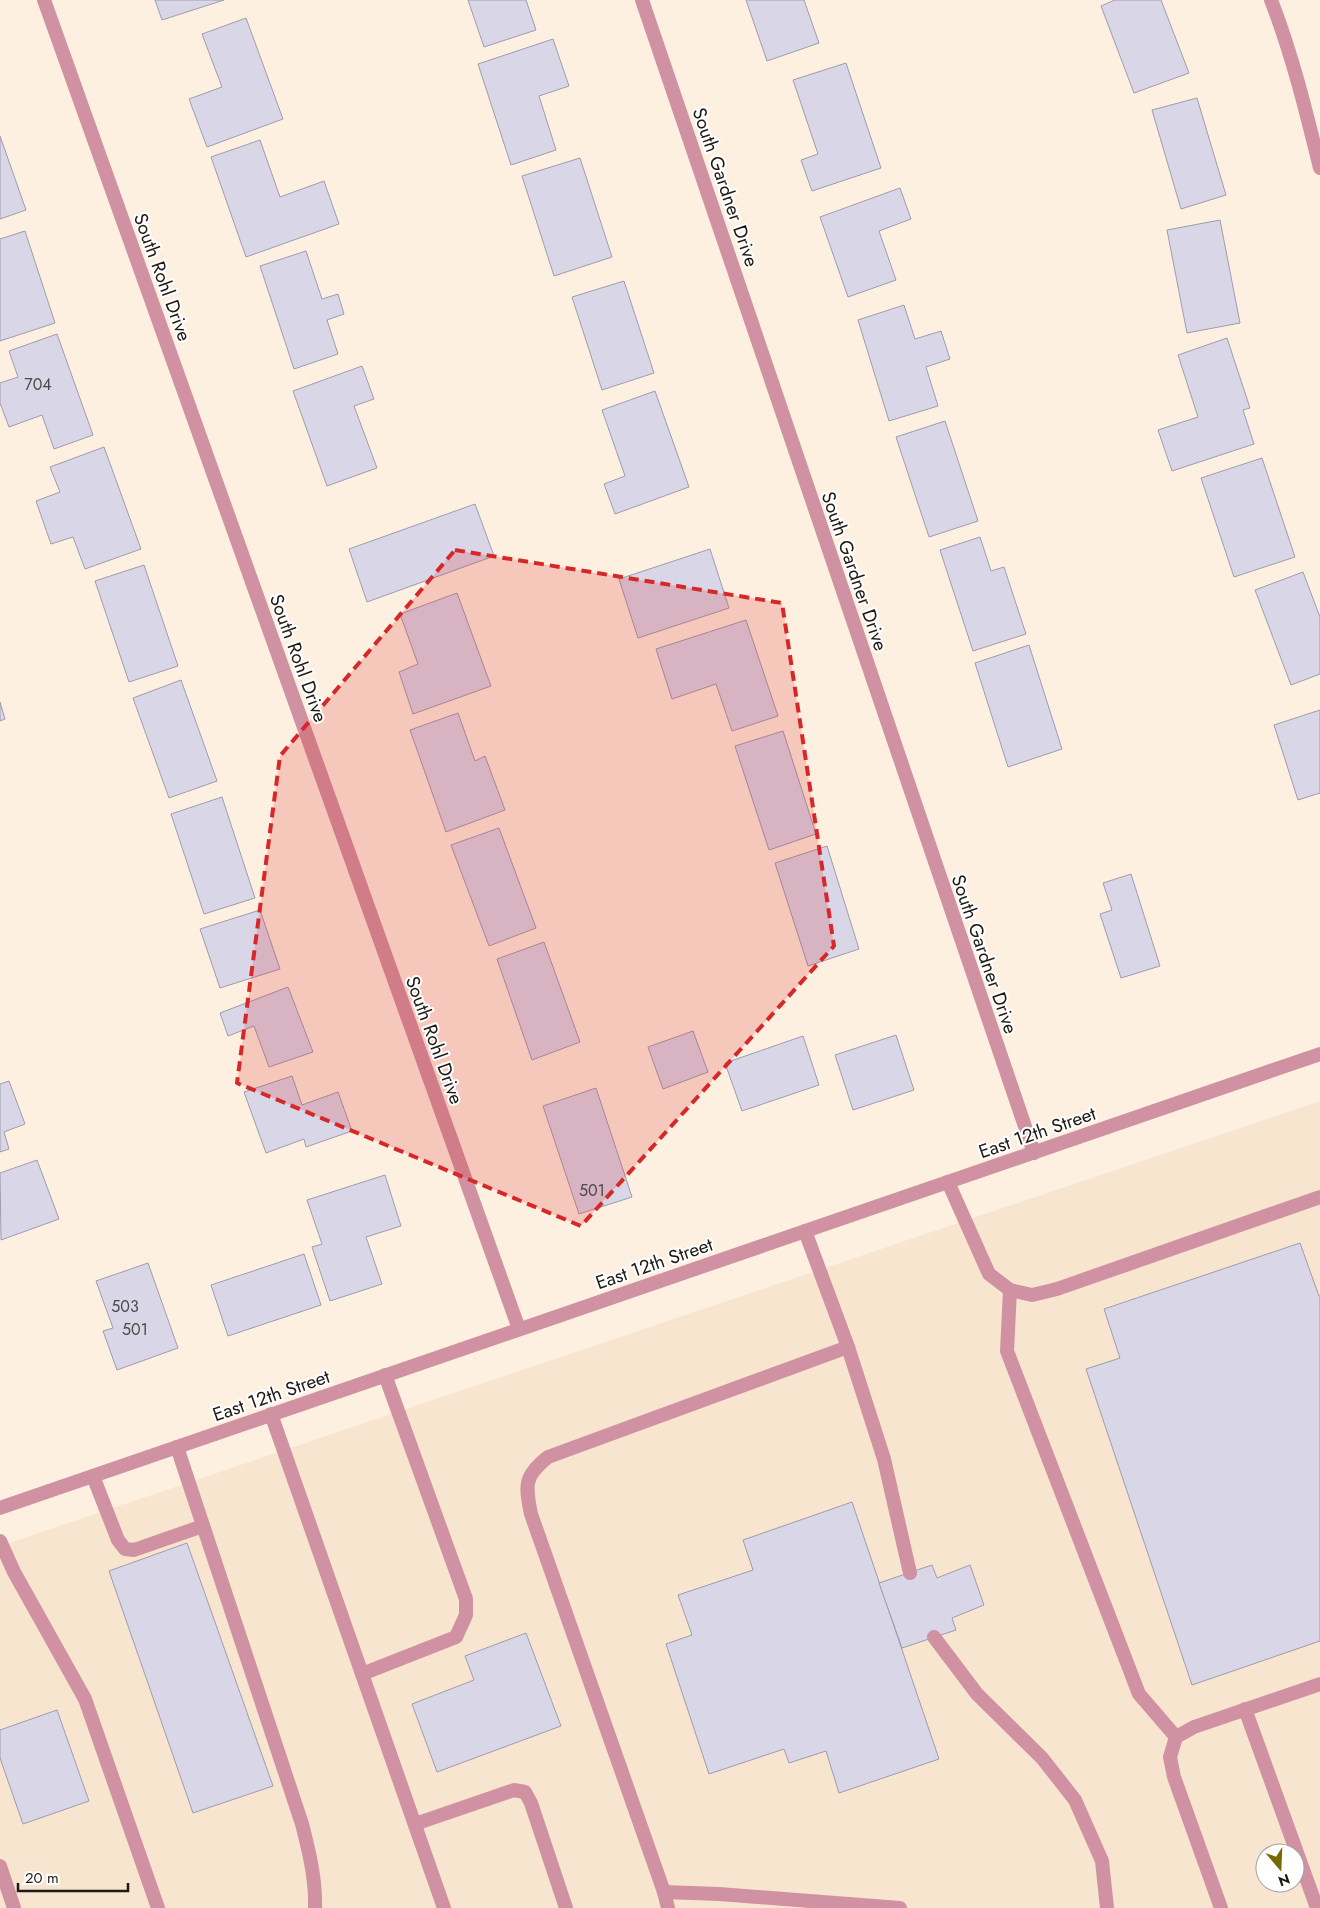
<svg xmlns="http://www.w3.org/2000/svg" width="1320" height="1908" font-family="Jost,sans-serif">
<rect width="100%" height="100%" fill="#fef0e1"/>
<!-- built -->
<path fill="#f8e5d0" fill-rule="evenodd" d="M1320,1101V1908H0V1546ZM1265,1853H1295V1883H1265Z"/>
<!-- building -->
<g fill="#d9d6e8" stroke="#9e9bac">
<polygon points="155,0 224,0 162,20"/>
<polygon points="468,0 526,0 536,30 484,47"/>
<polygon points="746,0 804,0 819,43 767,61"/>
<polygon points="1115,0 1161,0 1189,73 1134,93 1101,6"/>
<polygon points="246,18 283,119 207,147 189,99 222,87 202,34"/>
<polygon points="553,39 569,86 539,96 556,150 511,165 478,64"/>
<polygon points="846,63 881,168 812,191 801,160 818,154 793,80"/>
<polygon points="1197,98 1226,195 1181,209 1152,110"/>
<polygon points="0,136 26,210 0,219"/>
<polygon points="260,140 280,197 324,181 339,224 246,257 211,157"/>
<polygon points="580,158 612,257 554,276 522,176"/>
<polygon points="900,188 911,219 879,231 896,280 848,297 820,217"/>
<polygon points="1220,220 1240,323 1187,333 1167,230"/>
<polygon points="25,231 55,323 0,341 0,239"/>
<polygon points="306,251 322,299 338,294 344,314 327,320 338,354 294,369 260,266"/>
<polygon points="624,281 654,373 602,390 572,297"/>
<polygon points="904,305 915,339 941,331 950,359 926,367 938,406 889,421 858,320"/>
<polygon points="57,334 93,435 54,449 42,415 9,427 0,403 0,383 18,377 9,351"/>
<polygon points="1227,338 1250,408 1243,410 1254,444 1172,471 1158,430 1198,417 1178,355"/>
<polygon points="362,366 374,399 354,406 377,468 327,486 293,391"/>
<polygon points="655,391 689,487 615,514 604,484 625,476 602,410"/>
<polygon points="945,421 978,521 929,537 896,437"/>
<polygon points="104,447 141,549 85,569 73,537 51,544 36,501 60,492 50,467"/>
<polygon points="1262,458 1295,557 1234,577 1201,478"/>
<polygon points="475,504 494,556 367,602 349,549"/>
<polygon points="980,537 991,571 1004,567 1026,634 973,651 940,550"/>
<polygon points="710,549 729,608 638,638 619,579"/>
<polygon points="144,565 178,666 129,682 95,581"/>
<polygon points="1303,572 1320,617 1320,674 1291,685 1255,590"/>
<polygon points="457,593 491,686 413,714 399,672 418,664 400,614"/>
<polygon points="746,620 778,716 732,731 716,684 672,699 656,649"/>
<polygon points="1029,645 1062,749 1008,767 975,663"/>
<polygon points="181,680 217,781 169,798 133,698"/>
<polygon points="0,702 5,719 0,721"/>
<polygon points="1320,710 1320,793 1298,800 1274,725"/>
<polygon points="458,713 475,761 485,756 505,810 446,832 410,730"/>
<polygon points="783,731 816,834 769,850 735,746"/>
<polygon points="222,797 255,898 204,914 171,814"/>
<polygon points="499,828 536,928 489,946 451,845"/>
<polygon points="827,846 859,949 808,966 775,863"/>
<polygon points="1131,874 1160,966 1121,978 1100,914 1112,910 1103,883"/>
<polygon points="260,910 280,969 220,988 200,929"/>
<polygon points="544,942 580,1042 532,1060 497,959"/>
<polygon points="288,987 313,1052 269,1067 254,1026 228,1036 220,1013"/>
<polygon points="693,1031 708,1072 663,1089 648,1047"/>
<polygon points="896,1035 914,1090 853,1110 835,1055"/>
<polygon points="803,1036 819,1085 742,1111 725,1063"/>
<polygon points="292,1076 302,1105 338,1092 352,1131 306,1147 304,1139 266,1153 244,1092"/>
<polygon points="9,1081 25,1124 4,1132 9,1149 0,1152 0,1084"/>
<polygon points="596,1088 632,1197 579,1214 543,1106"/>
<polygon points="37,1160 59,1219 1,1240 0,1173"/>
<polygon points="385,1175 401,1226 366,1237 382,1284 330,1301 312,1247 322,1244 307,1200"/>
<polygon points="1300,1243 1319,1296 1320,1296 1320,1641 1192,1685 1086,1369 1120,1358 1104,1309"/>
<polygon points="304,1254 321,1305 228,1336 211,1285"/>
<polygon points="148,1263 178,1348 117,1370 103,1331 113,1328 96,1281"/>
<polygon points="852,1502 939,1759 839,1793 826,1751 789,1763 784,1749 709,1774 666,1644 692,1635 678,1595 753,1570 743,1540"/>
<polygon points="187,1543 273,1786 193,1813 109,1571"/>
<polygon points="932,1565 937,1578 970,1565 984,1605 952,1618 956,1630 902,1648 879,1583"/>
<polygon points="526,1633 561,1726 437,1772 412,1704 474,1680 465,1656"/>
<polygon points="57,1710 89,1801 23,1824 0,1758 0,1730"/>
</g>
<g fill="none" stroke-linecap="round" stroke-linejoin="round">
<!-- service -->
<g stroke="#d091a2" stroke-width="14">
<polyline points="948,1182 989,1274 1010,1290 1032,1295 1057,1289 1320,1197"/>
<polyline points="1010,1290 1007,1351 1139,1694 1176,1737"/>
<polyline points="848,1347 884,1459 910,1573"/>
<polyline points="271,1414 444,1908"/>
<path d="M177,1447L302,1824C309,1851 316,1880 315,1908"/>
<polyline points="93,1476 118,1540 125,1549 134,1550 203,1526"/>
<polyline points="0,1541 14,1572 85,1699 158,1908"/>
<polyline points="934,1637 977,1694 1042,1758 1075,1800 1102,1861 1107,1908"/>
<polyline points="362,1674 456,1637 466,1615 466,1599 385,1375"/>
<polyline points="1245,1709 1317,1908"/>
<polyline points="415,1824 514,1790 525,1792 531,1803 566,1908"/>
<polyline points="0,1866 14,1908"/>
<polyline points="664,1892 719,1894 900,1908"/>
<path d="M668,1908L664,1892L531,1514C525,1485 524,1476 548,1457L848,1347L805,1231"/>
<polyline points="1221,1908 1174,1777 1170,1757 1176,1737 1194,1727 1320,1684"/>
</g>
<!-- minor -->
<g stroke="#d091a2" stroke-width="14">
<polyline points="44,0 519,1329"/>
<polyline points="642,0 1034,1153"/>
<path d="M1271,0C1292,54 1306,111 1320,168"/>
</g>
<!-- tertiary -->
<polyline stroke="#d091a2" stroke-width="14" points="0,1508 1320,1054"/>
</g>
<!-- marked area -->
<path fill="#d62828" fill-opacity="0.2" stroke="#d62828" stroke-width="4" stroke-dasharray="10 6" stroke-linejoin="round" d="M455,550L782,603L834,946L581,1226L237,1083L280,756Z"/>
<g text-anchor="middle" stroke-width="4" stroke-linejoin="round" paint-order="stroke">
<!-- number labels -->
<g font-size="16" fill="#4d4849">
<text x="38" y="390">704</text>
<text x="592" y="1196">501</text>
<text x="125" y="1312">503</text>
<text x="135" y="1335">501</text>
</g>
<!-- street labels -->
<g font-size="19" fill="#1e1914" stroke="#fff">
<text transform="translate(726 187) rotate(71)" y="7">South Gardner Drive</text>
<text transform="translate(163 277) rotate(70)" y="7">South Rohl Drive</text>
<text transform="translate(855 571) rotate(71)" y="7">South Gardner Drive</text>
<text transform="translate(299 658) rotate(70)" y="7">South Rohl Drive</text>
<text transform="translate(985 954) rotate(71)" y="7">South Gardner Drive</text>
<text transform="translate(435 1040) rotate(70)" y="7">South Rohl Drive</text>
<text transform="translate(1037 1132) rotate(-19)" y="7">East 12th Street</text>
<text transform="translate(654 1263) rotate(-19)" y="7">East 12th Street</text>
<text transform="translate(271 1395) rotate(-19)" y="7">East 12th Street</text>
</g>
</g>
<!-- north arrow -->
<g transform="translate(1280 1868) rotate(161)"><circle r="24" fill="#ffffff" stroke="#a5a3a1"/>
<path d="M0-4L9 19L0 12L-9 19Z" fill="#786800"/>
<text y="-8" font-size="14" font-weight="bold" text-anchor="middle" fill="#1e1914">N</text>
</g>
<!-- scale -->
<path d="M18 1883v8h110v-8" fill="none" stroke="#1e1914" stroke-width="2.5"/>
<text x="25" y="1883" font-size="15" fill="#1e1914" stroke="#ffffff" stroke-width="4" paint-order="stroke">20 m</text>
</svg>
